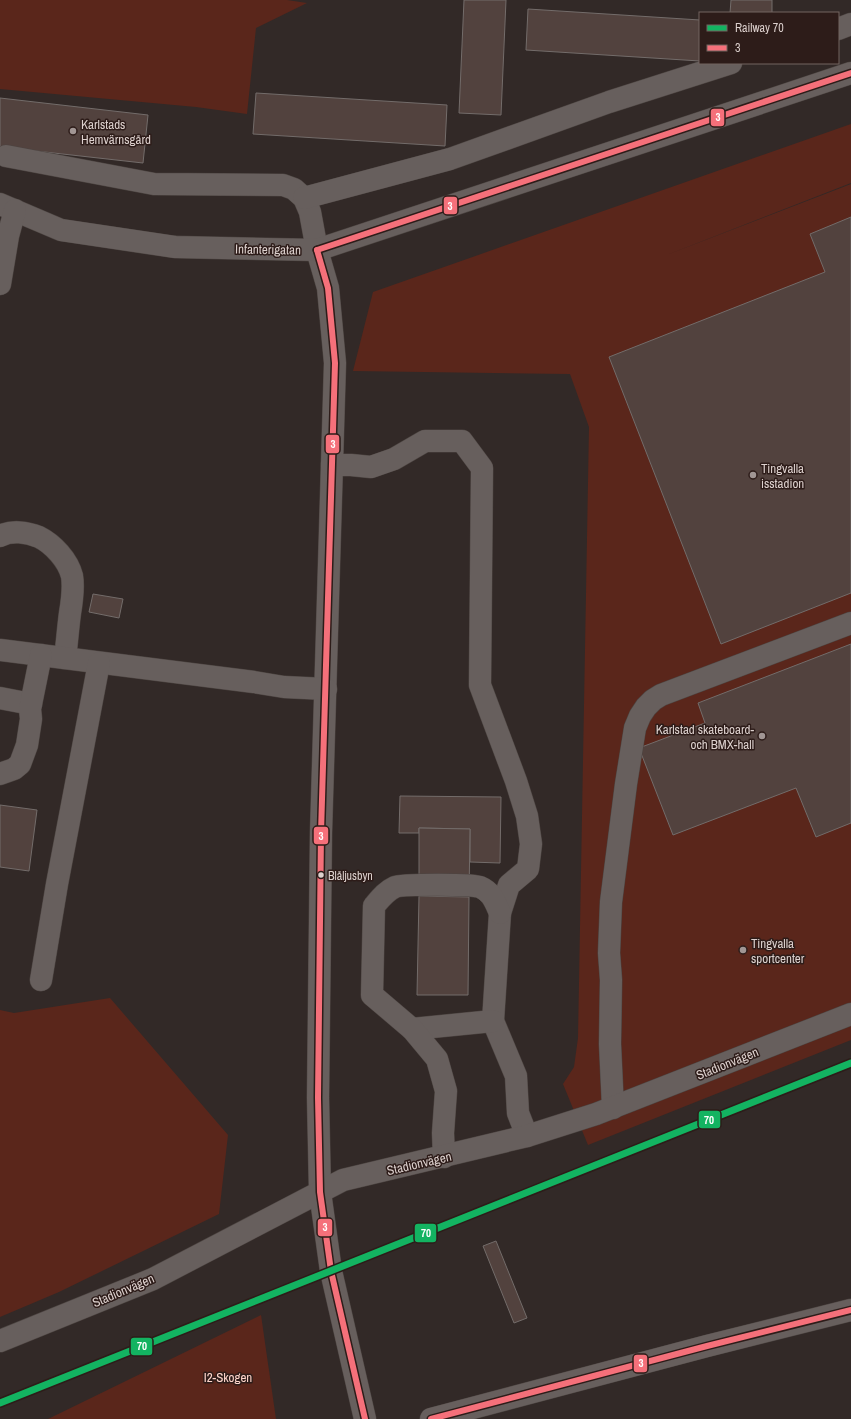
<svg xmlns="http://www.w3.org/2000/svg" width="851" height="1419" font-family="'Archivo Narrow',sans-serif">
<rect width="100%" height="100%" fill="#322927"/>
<!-- green -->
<g fill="#5a261b">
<polygon points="0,0 287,0 307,3 256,28 247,114 196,107 0,89"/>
<polygon points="851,124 851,183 664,256 851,184 851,1040 588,1145 563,1084 574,1067 578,1038 589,427 570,374 353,371 373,292"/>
<polygon points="110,998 228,1135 219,1214 59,1292 0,1317 0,1010 14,1013"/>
<polygon points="261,1315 276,1419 48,1419"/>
</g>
<!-- building -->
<g fill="#52423e" stroke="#736c6a">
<polygon points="464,0 506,0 501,115 459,113"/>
<polygon points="731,0 772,0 772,13 730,13"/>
<polygon points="528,9 700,20 700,61 526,50"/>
<polygon points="256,93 447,105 445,146 253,134"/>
<polygon points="0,98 148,115 143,163 0,147"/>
<polygon points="851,217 851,593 721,644 609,357 825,272 810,234"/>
<polygon points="93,594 123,599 119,618 89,612"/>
<polygon points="851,644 851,823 816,837 796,788 673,835 639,748 705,723 698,703"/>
<polygon points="400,796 501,797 500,863 470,862 470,829 419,828 419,833 399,833"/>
<polygon points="0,805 37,810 29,871 0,867"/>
<polygon points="419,828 470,829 469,897 419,896"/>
<polygon points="419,896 469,897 468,995 417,995"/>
<polygon points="496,1241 527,1318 514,1323 483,1246"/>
</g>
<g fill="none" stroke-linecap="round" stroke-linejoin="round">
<!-- minor casing -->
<g stroke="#4d4542" stroke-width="23">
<g id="minor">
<polyline points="838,29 851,24"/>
<polyline points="6,156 154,184 283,185 294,189 304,198 310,212 317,250 328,288 335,363 321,833 318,1098 320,1192 331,1271 365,1419"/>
<polyline points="304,198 450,159 609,102 731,63"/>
<polyline points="0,204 61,230 175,247 317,250 851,73"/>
<polyline points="0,284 8,236 15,210"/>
<polyline points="332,465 351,465 371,467 394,459 425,441 462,441 482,468 480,685 516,781 527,816 531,844 528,869 509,885 500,913 493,1021 516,1076 518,1113 527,1136"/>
<path d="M0,536C11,530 27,532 39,537C53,544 68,560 72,576C74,588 72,601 70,613C68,628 67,643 65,658"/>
<polyline points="0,650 254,682 284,687 326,689"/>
<polyline points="0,698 31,704"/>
<polyline points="0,774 14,769 20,764 27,745 31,719 30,709 41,655"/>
<polyline points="41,980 57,884 99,663"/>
<polyline points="412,1029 493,1021"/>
<polyline points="613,1108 610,1044 611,980 609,953 611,902 626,784 635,728 640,716 646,707 653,700 661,695 851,623"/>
<path d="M444,1157L443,1133L446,1091L437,1059L412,1029L372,995L374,906C380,899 386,891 395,887C402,884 474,884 480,887C492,892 495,902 500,913"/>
<polyline points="0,1341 153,1279 343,1180 527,1136 596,1114 851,1014"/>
<polyline points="431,1419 707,1346 851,1310"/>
</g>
</g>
<!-- minor -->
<use href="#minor" stroke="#675f5d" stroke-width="22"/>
<!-- bus-1 casing -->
<g stroke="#2d1c19" stroke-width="9">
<g id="bus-1">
<polyline points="317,250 328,288 335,363 321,833 318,1098 320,1192 331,1271 365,1419"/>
<polyline points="317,250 851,73"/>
<polyline points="431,1419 707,1346 851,1310"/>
</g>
</g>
<!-- bus-1 -->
<use href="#bus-1" stroke="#f5707a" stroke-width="6"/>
<!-- rail-1 casing -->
<g stroke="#2d1c19" stroke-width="10">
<polyline id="rail-1" points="0,1403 851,1063"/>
</g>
<!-- rail-1 -->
<use href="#rail-1" stroke="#13b361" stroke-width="7"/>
</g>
<!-- markers -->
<g fill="#a19694" stroke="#2d1c19" stroke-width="1.5">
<circle cx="73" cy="131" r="4"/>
<circle cx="753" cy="475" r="4"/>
<circle cx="762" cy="736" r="4"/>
<circle cx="743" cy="950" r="4"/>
</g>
<circle fill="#ddd1ce" stroke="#2d1c19" stroke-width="1.5" cx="321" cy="875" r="3.5"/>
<g text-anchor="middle" stroke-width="3" stroke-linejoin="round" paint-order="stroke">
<!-- bus labels -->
<g font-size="12" fill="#ddd1ce" stroke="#2d1c19" text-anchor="start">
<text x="328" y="880">Blåljusbyn</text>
</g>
<!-- poi labels -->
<g font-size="13" fill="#ddd1ce" stroke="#2d1c19" text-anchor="start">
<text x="81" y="129">Karlstads<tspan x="81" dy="15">Hemvärnsgård</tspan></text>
<text x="761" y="473">Tingvalla<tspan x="761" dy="15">isstadion</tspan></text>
<text x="754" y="734" text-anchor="end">Karlstad skateboard-<tspan x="754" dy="15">och BMX-hall</tspan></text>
<text x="751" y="948">Tingvalla<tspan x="751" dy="15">sportcenter</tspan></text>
</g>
<!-- street labels -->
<g font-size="13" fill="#ddd1ce" stroke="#2d1c19">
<text transform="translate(268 249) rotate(1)" y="5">Infanterigatan</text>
<text transform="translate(727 1063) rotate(-22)" y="5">Stadionvägen</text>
<text transform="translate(419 1163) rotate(-13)" y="5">Stadionvägen</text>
<text transform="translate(123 1290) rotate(-23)" y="5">Stadionvägen</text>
</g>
<!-- park labels -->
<g font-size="13" fill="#ffd5cb" stroke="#2d1c19">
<text x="228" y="1382">I2-Skogen</text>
</g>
</g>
<g stroke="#2d1c19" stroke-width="1.5">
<rect x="710" y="108" width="15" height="19" rx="4" fill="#f5707a"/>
<rect x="443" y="196" width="15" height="19" rx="4" fill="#f5707a"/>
<rect x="325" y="434" width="15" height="20" rx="4" fill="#f5707a"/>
<rect x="313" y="826" width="16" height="19" rx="4" fill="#f5707a"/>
<rect x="698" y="1110" width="23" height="19" rx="4" fill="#13b361"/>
<rect x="317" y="1218" width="16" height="19" rx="4" fill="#f5707a"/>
<rect x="414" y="1223" width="23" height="20" rx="4" fill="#13b361"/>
<rect x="130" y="1337" width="23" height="19" rx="4" fill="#13b361"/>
<rect x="633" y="1354" width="15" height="19" rx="4" fill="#f5707a"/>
</g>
<g font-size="11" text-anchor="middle" font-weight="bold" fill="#fff">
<text x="718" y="121">3</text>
<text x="450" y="210">3</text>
<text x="333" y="448">3</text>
<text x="321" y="840">3</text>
<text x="709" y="1124">70</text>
<text x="325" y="1231">3</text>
<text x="426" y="1237">70</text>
<text x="142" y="1350">70</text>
<text x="641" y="1367">3</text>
</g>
<!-- legend -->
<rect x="699" y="12" width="140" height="52" fill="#2d1c19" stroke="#736461"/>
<rect x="707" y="25" width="20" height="6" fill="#13b361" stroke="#736461"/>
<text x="735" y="32" font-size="12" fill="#ddd1ce">Railway 70</text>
<rect x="707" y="45" width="20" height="6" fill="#f5707a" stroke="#736461"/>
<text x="735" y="52" font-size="12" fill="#ddd1ce">3</text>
</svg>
